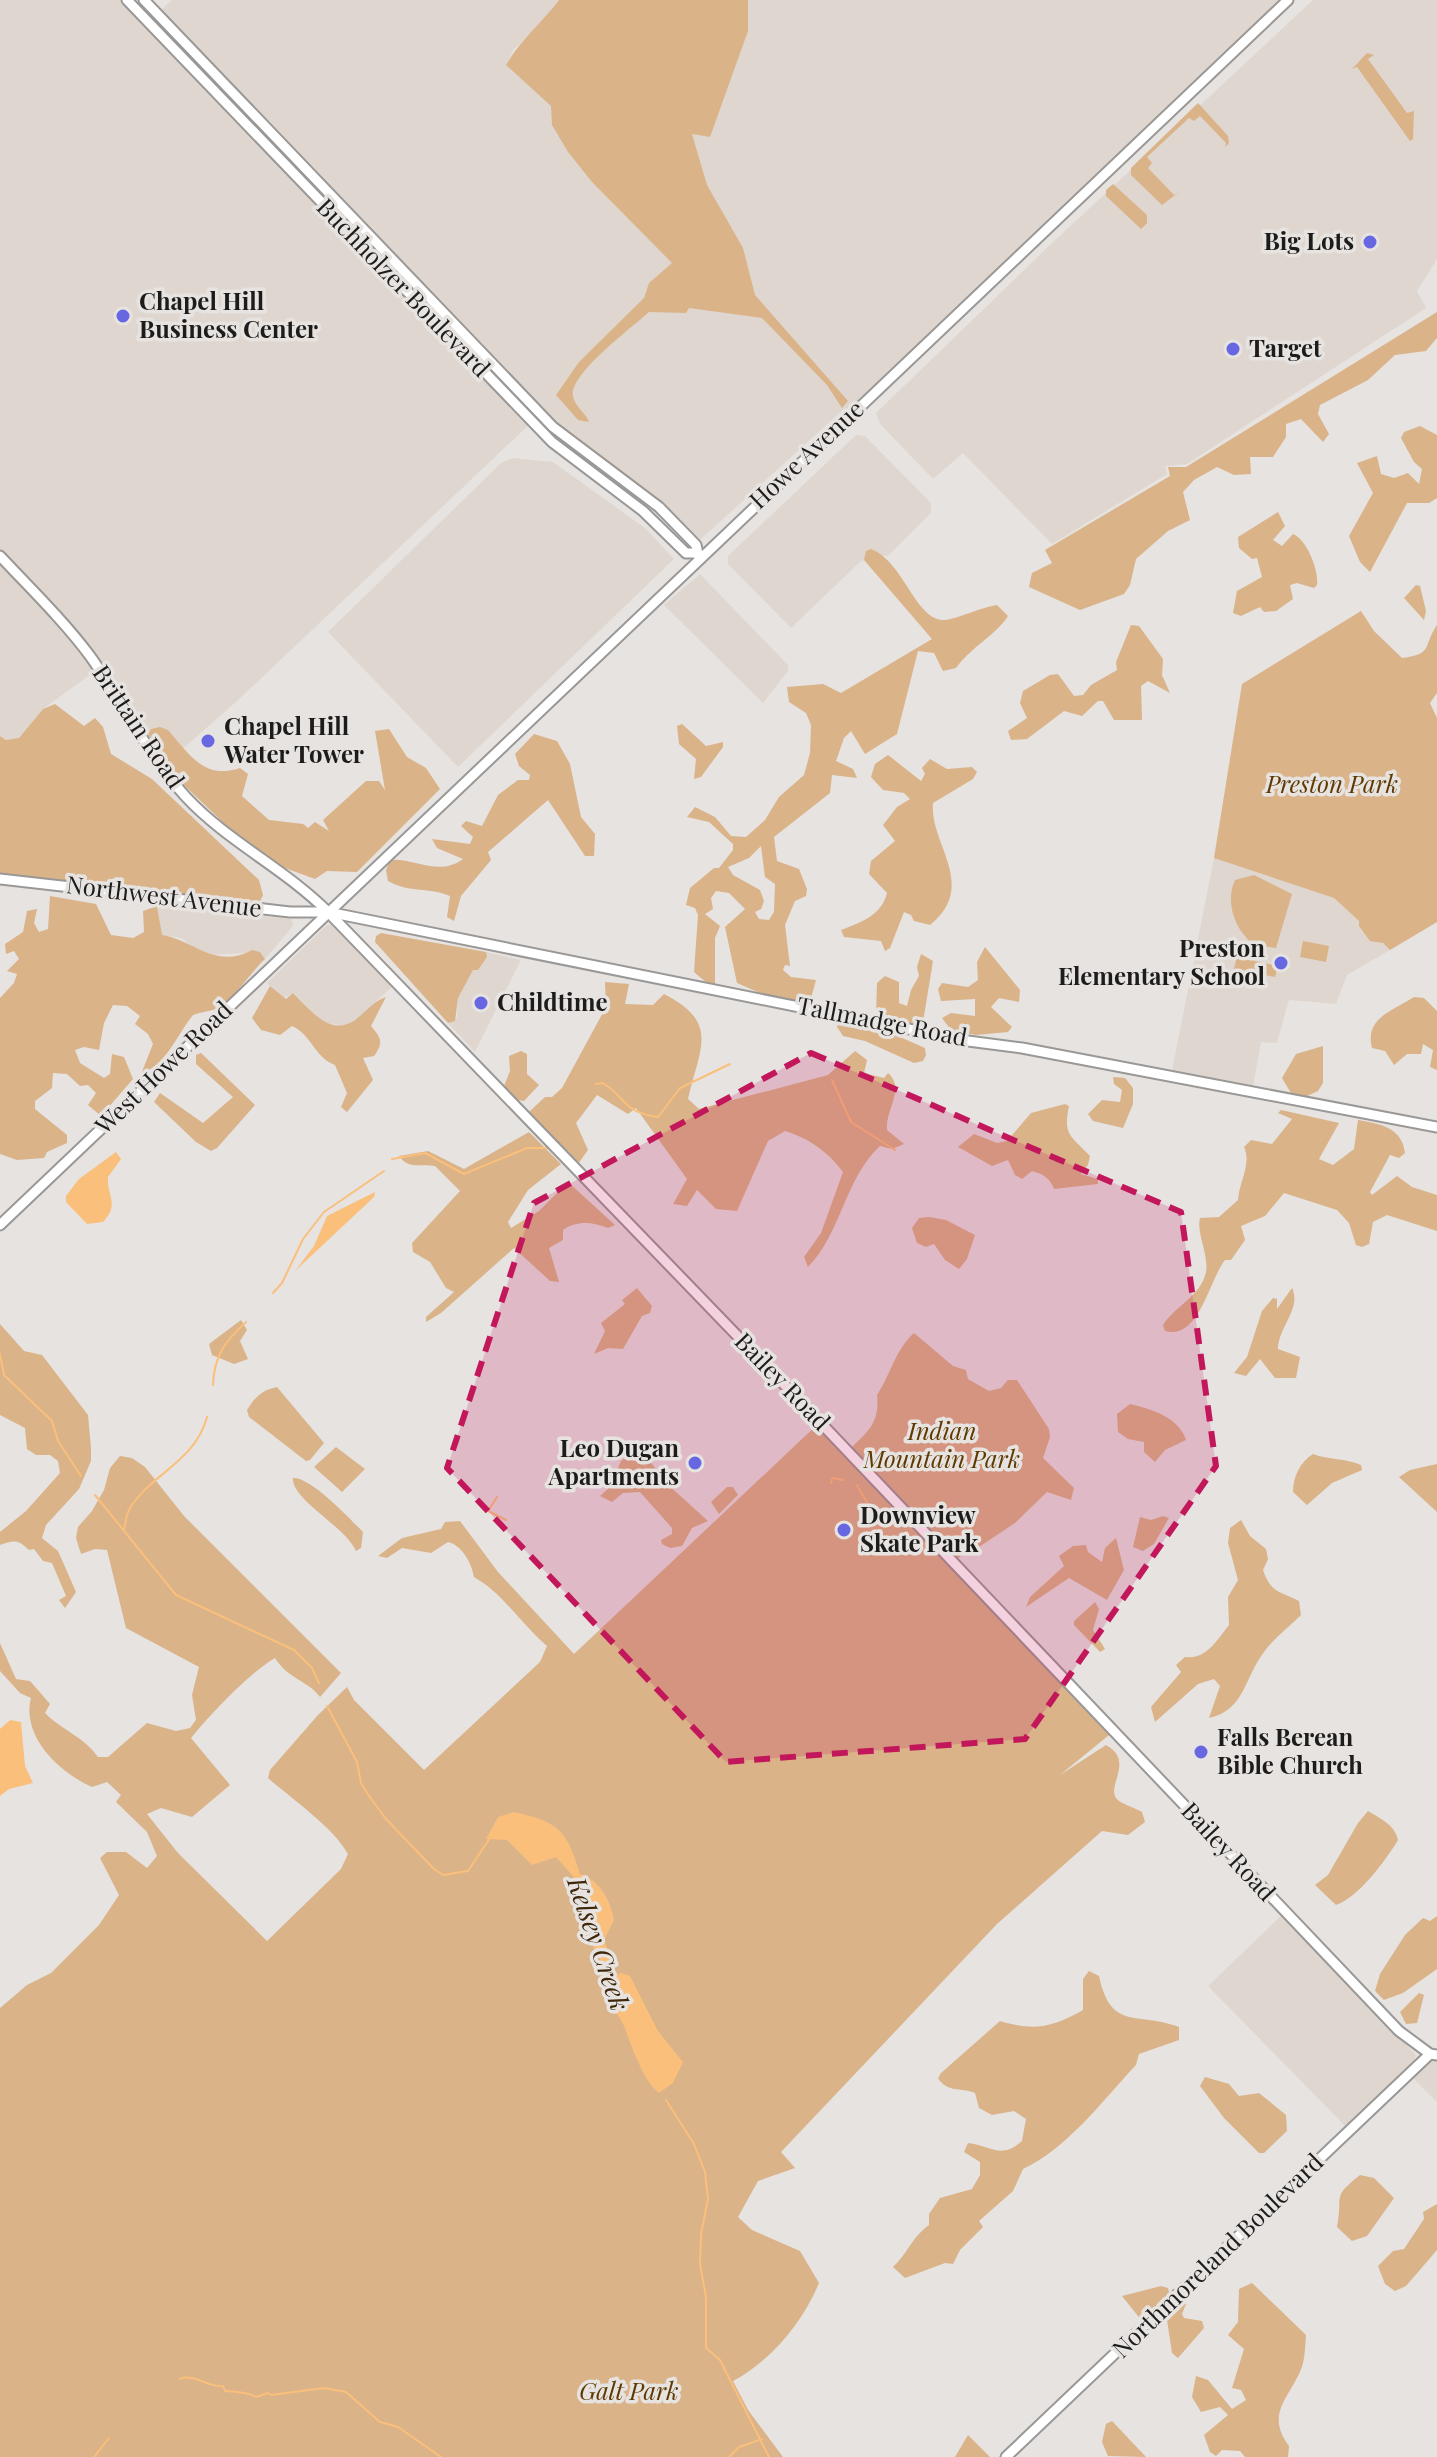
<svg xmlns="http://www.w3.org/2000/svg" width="1437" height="2457" font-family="'Playfair Display',serif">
<rect width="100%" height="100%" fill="#e6e3e1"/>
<!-- built -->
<g fill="#dfd7cf">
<polygon points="0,0 127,0 532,422 237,701 186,746 160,764 98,669 43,709 19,738 6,740 0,736"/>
<polygon points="172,0 559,0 545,20 513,50 508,62 569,0 1288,0 855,410 844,409 701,539 693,536 552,420 161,10"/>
<polygon points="1313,0 1437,0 1437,259 1417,291 1426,308 1187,464 1165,466 1167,474 1052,544 963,453 933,479 880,424 876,413 1050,245"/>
<polygon points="856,435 865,436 931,503 931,513 889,555 861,561 791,628 728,564 728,556"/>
<polygon points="514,458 553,462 645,528 674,559 458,767 328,632 501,463"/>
<polygon points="700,574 788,665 788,671 763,703 664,605"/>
<polygon points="1214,858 1334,898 1390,950 1347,975 1336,1004 1289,1000 1277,1043 1261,1042 1253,1086 1172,1071"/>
<polygon points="157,906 292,919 293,926 265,959 260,952 210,955 195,950 182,938 161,935"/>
<polygon points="335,924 395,984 349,1027 322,1022 294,993 283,998 267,983 327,925"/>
<polygon points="486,952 521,960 475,1052 448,1023 457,1018 458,998 473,969 478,970 487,957"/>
<polygon points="1283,1914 1416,2055 1412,2065 1346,2127 1208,1986"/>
<polygon points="1437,2054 1437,2102 1409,2074"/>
</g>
<!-- green -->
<g fill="#dab389" fill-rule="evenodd">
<path d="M559,0H748V31L710,137L692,134L707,185L743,248L755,295L848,401L842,408L827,385L762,318L689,308L686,313L649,312C634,326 569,374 573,396C575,407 586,413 589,422L578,420L556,395L579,362L644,298L649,283L672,263L592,182L568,152L552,125L551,106L506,65C520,40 542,23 559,0Z"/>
<polygon points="1367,53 1374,55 1368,59 1407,113 1414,111 1413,139 1410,141 1357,67 1352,69"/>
<polygon points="1198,103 1228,136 1229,143 1225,147 1226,143 1200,116 1194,121 1189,118 1147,157 1152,163 1148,168 1174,195 1179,192 1162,205 1131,175 1131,168"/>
<polygon points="1113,184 1147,215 1147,223 1141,229 1106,196 1106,190"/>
<polygon points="1437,312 1437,338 1426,351 1395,355 1368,380 1320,405 1318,414 1329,434 1323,442 1301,419 1286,424 1286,437 1273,457 1250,457 1251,474 1234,475 1217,467 1194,480 1183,492 1190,520 1168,531 1136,559 1130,585 1124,594 1080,610 1029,587 1032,573 1052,563 1045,550 1170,476 1168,467 1186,467"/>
<polygon points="1420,426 1437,435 1437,498 1429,503 1407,503 1370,572 1360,562 1349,536 1373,493 1357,463 1377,456 1381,474 1394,478 1408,473 1419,484 1422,469 1414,462 1401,438 1404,432"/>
<path d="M1278,512L1285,526L1273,540L1282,546L1293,534C1307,540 1319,570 1317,585L1314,588L1297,583L1290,585L1293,599L1276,611L1264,612L1260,607L1241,616L1233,613L1237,591L1262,577L1257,558L1252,559L1239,548L1238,537Z"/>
<path d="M871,549C904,562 915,619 943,620C952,621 982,607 997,605L1008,616C996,635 971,647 956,668L943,671L934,653L918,651L897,734L865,754L851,731L844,738L836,761L853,769L857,778L832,775L830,793L774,837L777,861L799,869L807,889L806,896L795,901L785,925L790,966L785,965L783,970L791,977L816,980L810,1002L769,997L737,983L725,927L745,909L729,893L716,891L711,898L713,909L705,914L720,926L715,938V984H708L694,972L698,915L695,908L686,905L690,888L714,868H719L733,850V844L709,822L687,817L695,807L715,817L731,836L746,837L765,820L779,797L804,775L810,753L811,725L806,713L789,702L787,687L823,684L841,693L932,639L864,560L866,551ZM761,846L765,877L775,884L774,912L769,920L759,919L755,912L761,909L764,901L760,890L733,875L728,867L749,858Z"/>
<polygon points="1416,585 1420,586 1426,611 1424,620 1404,598"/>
<path d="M1361,611L1374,631L1402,658C1434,654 1422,647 1437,625V693L1430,703L1437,718V922L1390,950L1383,943L1370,941L1359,926V921L1334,898L1214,858L1242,684Z"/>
<polygon points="1131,625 1139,626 1163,659 1162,675 1170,693 1148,681 1141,686 1142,720 1114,720 1103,701 1098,701 1082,716 1064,711 1027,739 1011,740 1008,731 1027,718 1020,703 1023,691 1050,675 1058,674 1074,696 1083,695 1091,685 1117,670 1116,662"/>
<polygon points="55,704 84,726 95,718 103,727 111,754 152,779 259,880 263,895 260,901 185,896 0,873 0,736 6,740 19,738 43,709"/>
<polygon points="682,724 706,746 723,742 723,747 701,777 694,779 696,759 679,744 677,726"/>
<path d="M160,727L168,730C190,755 204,780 240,768L248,774L242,796L269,820L303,824L308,828L315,822L329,831L323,820L366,781H379L385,790L375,731L389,729L407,757L426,768L440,789L357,872L327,871L315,879L285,868L232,831L185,786L148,734L151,729Z"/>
<path d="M534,734L557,741L570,764L581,817L595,834L594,856H585L548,800L488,852L491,860L461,896L454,921L447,917L450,896C429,887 409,893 388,881L386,870L390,860C415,858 439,877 463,859L437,848L432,839L470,844L473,837L461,826L466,821L482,826L498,795L518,780H529L530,775L519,766L515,754Z"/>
<path d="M888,755L921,781L925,774L922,768L930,759L947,769L972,767L977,772L973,779L933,803C929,844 979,885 930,925L914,921L911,915L904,912L890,948L885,951L881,941L844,937L841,930C860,923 882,915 887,893L869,874L871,861L895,841L883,825L897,807L910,799L904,793L883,790L871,777L875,764Z"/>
<path d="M1254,875L1292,894L1276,948L1254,945L1255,961L1278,966L1275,977L1234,969L1239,947L1253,944C1234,929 1225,901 1235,880Z"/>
<path d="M50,896L96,904L111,935L133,938L144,932L143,911L157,906L162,935C194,940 215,970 252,950L260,952L265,959C252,971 232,1001 219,1008C211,1011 201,1012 193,1015C177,1035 166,1065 141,1074L153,1044L148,1034L135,1024L140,1016L127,1006L113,1005L104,1023L99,1050L84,1047L75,1050L80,1063L104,1078L110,1074L112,1054L124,1057L133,1079L101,1116L88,1105L96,1093L88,1085L80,1086L67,1074L53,1073L52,1088L35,1101V1109L67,1135V1143L47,1152L44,1158L17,1160L0,1154V998L14,983L17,974L7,971L19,959L14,951L6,954L5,944L23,932L27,911L37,909L34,923L39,932L48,929Z"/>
<polygon points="381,933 486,952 487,957 478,970 473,970 458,998 455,1021 448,1023 375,942 376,936"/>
<polygon points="1303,941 1329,946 1326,962 1300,957"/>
<polygon points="985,947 1020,990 1019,1002 999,998 991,1007 1012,1027 1008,1032 976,1035 951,1030 942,1018 951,1013 975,1016 975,999 941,1001 938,989 942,983 968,987 978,980 977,962"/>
<polygon points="921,954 933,961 923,1022 909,1024 876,1015 877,983 885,976 899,982 899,1003 907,1006 911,990 919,976 917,967"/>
<path d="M605,982L629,984L625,1004L653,1005L664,994C721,1023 699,1049 688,1099L699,1109L828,1075L855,1051L867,1060L864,1073L884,1078L888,1073C906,1089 885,1109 887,1130L904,1144L892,1149L880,1146C844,1180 842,1232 808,1267L804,1257L821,1233L843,1172C827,1151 810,1139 785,1131L768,1141L737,1211L716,1209L697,1190L687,1206L673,1204L687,1179L636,1108L628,1114L597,1095L576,1123L588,1150L578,1164L529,1112L545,1097H552L562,1088L606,1007Z"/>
<path d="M270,986L286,999L293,993C314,1014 334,1040 360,1016C368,1009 376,1000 386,997L371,1026C381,1038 384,1042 374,1056L363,1058L373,1080L347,1112L341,1107L347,1093L335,1065C314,1057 312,1035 292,1026L280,1035L261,1030L252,1018Z"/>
<path d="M1414,997L1424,998L1437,1011V1070L1430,1067L1433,1050L1423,1044L1421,1054H1407L1394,1065L1385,1051L1372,1048C1364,1017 1395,1010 1414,997Z"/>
<polygon points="839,1019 884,1030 925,1048 926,1055 923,1061 914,1063 865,1041 843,1036 837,1027"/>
<polygon points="1323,1046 1323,1083 1318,1091 1305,1097 1291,1093 1282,1078 1296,1054"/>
<polygon points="521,1051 527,1054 527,1074 539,1085 524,1101 517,1100 504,1086 510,1071 509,1056"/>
<polygon points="201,1053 255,1105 217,1148 211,1151 196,1142 154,1102 160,1093 203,1123 233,1097 196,1064 196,1055"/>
<polygon points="1113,1077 1125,1078 1133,1088 1133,1104 1123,1128 1093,1121 1088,1114 1102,1100 1120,1102 1122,1090 1114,1084"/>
<path d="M1065,1104L1069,1106C1063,1135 1070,1135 1090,1156L1088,1165L1081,1174L1098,1179V1184L1054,1189C1050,1178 1043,1174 1032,1171L1022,1179L1015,1175L1008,1160L992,1166L958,1147L974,1134L997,1143L1007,1141L1031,1113Z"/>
<path d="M1281,1110L1339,1123L1319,1159L1333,1165L1354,1149L1358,1120C1380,1124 1402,1127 1405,1153L1399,1158L1390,1155L1370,1192L1372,1195L1397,1176L1412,1187L1437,1195V1231L1387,1215L1373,1222L1369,1244L1362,1247L1356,1245L1349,1223L1337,1210L1284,1193L1265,1216L1241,1226L1245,1240L1231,1260H1225C1209,1280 1199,1341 1165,1331L1163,1325C1174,1307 1201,1296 1206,1272C1209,1255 1196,1232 1200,1218L1219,1217L1238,1200C1239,1182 1252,1164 1244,1147L1251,1140L1272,1144L1292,1119L1278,1113Z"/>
<path d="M529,1132L561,1164L528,1190L508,1222L511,1228L539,1211L568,1182L615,1225L608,1228C593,1222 577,1220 563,1230V1240L549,1248L559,1282L550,1281L514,1248L441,1313L426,1322V1317L454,1292L446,1288L430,1262L413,1252L412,1243L460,1191L435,1166C420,1163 409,1170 399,1156L428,1151L464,1169Z"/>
<polygon points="929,1217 946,1220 975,1235 967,1259 959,1269 945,1260 934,1244 926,1247 917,1243 912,1228 919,1218"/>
<polygon points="637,1288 652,1306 650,1313 642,1316 623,1349 608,1348 594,1354 605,1331 601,1323 625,1304 622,1300"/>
<path d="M1292,1288C1302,1308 1278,1328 1278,1349L1300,1357L1296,1378H1275L1260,1359L1246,1376L1234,1373L1247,1357L1262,1311L1273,1298L1277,1299V1309Z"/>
<polygon points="241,1320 247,1330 240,1341 248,1359 234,1364 212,1355 209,1344"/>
<path d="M0,1324L24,1351L42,1355L88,1415L91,1448V1461L79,1489L46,1525L42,1538L58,1551L76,1592L65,1608L59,1600L66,1596L52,1563L43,1561L34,1549L29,1550C18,1539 14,1540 0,1545V1532L26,1511L60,1473L58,1461L50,1455H36L27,1449L25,1428L0,1415Z"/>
<path d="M914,1333L953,1366L966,1370L968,1379L989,1391L1001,1388L1008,1380H1017L1049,1429L1050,1437L1043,1458L1074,1488L1071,1500L1047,1492L1015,1523L967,1555L964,1552L955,1563L1114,1731L1060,1775L1106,1745C1137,1762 1102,1789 1119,1801C1125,1805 1135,1808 1142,1812L1145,1822L1128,1835L1102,1831L997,1924L781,2152L795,2168L758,2181L738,2217L752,2230L800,2251L819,2283C803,2322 771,2361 733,2381L748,2410L783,2457H0V2008L27,1985L51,1973L99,1925L119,1895L100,1858L107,1852H126L147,1868L157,1856L147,1832L116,1802L121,1795L107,1782L92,1787C60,1773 21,1737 31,1698L20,1693L0,1671V1643L16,1679L30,1681L50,1704L45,1713C63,1731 83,1736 98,1757H108L147,1723L176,1731L190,1728L196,1720L192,1695L199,1667L126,1628L107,1550L95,1549L81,1554L76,1538L78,1527L92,1511L104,1490L110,1468L120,1456L132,1458L145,1467L184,1516L341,1673L320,1697C309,1681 289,1680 275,1658C249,1673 210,1715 191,1738L230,1785L192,1817L161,1808L147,1814L178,1853L267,1941L341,1869L348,1854C333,1827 293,1800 268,1778L270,1770L318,1715L347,1687L354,1700L424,1770L540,1662L547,1646C521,1624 504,1594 474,1577C472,1564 462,1545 448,1542L431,1553L402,1548L387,1558L378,1556L402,1538L441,1529L445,1522L460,1521L498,1572L574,1654L820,1422L854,1456L856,1452L852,1447C869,1431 880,1421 877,1395C891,1374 895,1350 914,1333Z"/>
<path d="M277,1387L324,1443L310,1460L306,1461L249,1417L247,1410C255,1397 262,1390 277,1387Z"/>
<path d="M1130,1404C1151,1409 1179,1417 1186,1440L1165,1450L1155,1462L1144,1452V1442L1128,1439L1118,1432L1117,1414Z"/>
<polygon points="336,1447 365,1469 342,1492 314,1467"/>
<polygon points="640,1447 665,1482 708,1521 692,1528 682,1546 670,1548 662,1544 661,1540 672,1534 672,1528 640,1492 623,1493 612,1502 600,1496 610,1487 621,1461"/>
<path d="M1313,1454C1329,1460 1345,1458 1361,1465L1362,1470L1332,1483L1307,1505L1293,1492C1293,1477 1300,1462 1313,1454Z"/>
<polygon points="1437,1464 1437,1512 1399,1477 1410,1470"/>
<path d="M293,1478C311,1477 349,1518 363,1532L361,1548L356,1551C346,1527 291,1499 293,1478Z"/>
<polygon points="727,1487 733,1487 738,1495 719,1514 711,1502"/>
<polygon points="1163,1516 1169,1518 1154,1544 1143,1551 1133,1547 1140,1517 1151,1520"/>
<path d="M1241,1520L1250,1536L1266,1549L1268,1559L1263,1570C1271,1593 1279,1591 1299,1601L1301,1615C1289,1627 1274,1638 1264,1652C1244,1678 1245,1710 1209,1718L1220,1686L1214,1679L1198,1684L1155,1722L1151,1707L1181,1672L1176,1665L1185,1657C1206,1660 1217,1640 1229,1625L1228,1597L1238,1580L1228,1543L1230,1528Z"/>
<polygon points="1116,1538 1124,1570 1107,1600 1069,1578 1026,1607 1030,1597 1064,1566 1059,1556 1073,1546 1086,1545 1088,1552 1102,1562 1105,1548"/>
<polygon points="1095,1602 1099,1609 1093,1630 1105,1649 1100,1652 1074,1625 1074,1621"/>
<path d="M1368,1811C1381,1819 1395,1825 1398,1840C1386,1860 1358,1898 1336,1905L1315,1885L1328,1875L1358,1823Z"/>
<polygon points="1437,1916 1437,1969 1403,1993 1384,2000 1375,1991 1380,1974 1405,1935 1423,1918 1430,1921"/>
<path d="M1089,1971L1099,1976C1111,2032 1137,2011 1179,2027V2040L1139,2054L1136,2065C1102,2101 1068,2148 1023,2169L1013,2191L979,2221L983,2227L960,2250L953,2264L945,2263L905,2278L893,2267C908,2253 912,2237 929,2225V2214L940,2198L972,2189L980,2175V2162L964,2152L968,2143C992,2146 1001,2160 1022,2141L1026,2119L1014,2111L992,2115L979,2108L975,2093C961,2087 947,2093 938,2078L941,2073L1000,2021C1033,2031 1052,2028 1083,2010V1979Z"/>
<polygon points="1419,1993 1424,1995 1417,2023 1406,2024 1400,2012"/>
<polygon points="1205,2077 1229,2084 1239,2096 1259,2093 1286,2115 1287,2131 1264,2153 1259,2153 1224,2118 1200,2086"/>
<path d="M1360,2175L1374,2178L1394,2198L1367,2236L1352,2241L1337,2227C1344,2194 1330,2199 1360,2175Z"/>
<polygon points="1437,2204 1437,2250 1406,2286 1395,2291 1385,2284 1378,2266 1393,2251 1404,2249 1424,2219 1423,2212"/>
<path d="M1252,2283L1306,2335C1305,2348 1305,2361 1300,2372C1287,2400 1266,2415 1289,2446L1288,2457H1245L1240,2451L1222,2450L1216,2456L1210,2452L1204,2435L1228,2415L1220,2407L1201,2412L1192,2397L1196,2376L1208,2380L1232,2409L1246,2400L1241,2390L1232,2388L1244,2349L1228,2335L1238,2322L1239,2289Z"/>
<polygon points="1161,2286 1168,2288 1170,2296 1142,2321 1122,2296"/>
<polygon points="1183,2302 1186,2304 1182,2314 1184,2318 1202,2321 1204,2328 1178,2358 1172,2353 1167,2320"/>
<polygon points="1112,2421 1146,2457 1108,2456 1102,2442 1106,2424"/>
<polygon points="968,2435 990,2457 955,2457"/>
</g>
<!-- water -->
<g fill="#fbbf7c">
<path d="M116,1152L121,1159L108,1177C107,1197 120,1204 103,1222L87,1224L66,1202V1196L79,1179Z"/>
<polygon points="375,1192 374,1197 295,1271 314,1246 327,1216"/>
<polygon points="10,1720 21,1722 25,1766 33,1783 9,1789 0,1796 0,1729"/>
<path d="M514,1812C558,1822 567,1829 580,1874C599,1879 611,1901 614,1920L604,1940L612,1960L610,1968L603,1965L594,1949L586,1923L572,1900L573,1876L556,1857L532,1865L507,1840L486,1839L498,1817Z"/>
<path d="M621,1973L630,1976L658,2031L683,2062L673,2083L659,2093C643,2081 631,2045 624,2026C618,2012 606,2003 602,1988L606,1980Z"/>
</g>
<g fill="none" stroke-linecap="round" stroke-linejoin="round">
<!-- stream -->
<g stroke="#fbbf7c" stroke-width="2">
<polyline points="832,1080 851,1122 895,1150"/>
<path d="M596,1084L603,1083C628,1099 622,1112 658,1117L680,1088L730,1064"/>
<polyline points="392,1159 425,1153 464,1174 527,1148 548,1148"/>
<polyline points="273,1293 282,1283 303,1239 324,1212 384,1171"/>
<polyline points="0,1354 4,1375 52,1421 58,1441 81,1476"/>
<path d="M213,1385C214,1356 225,1341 246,1322"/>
<polyline points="833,1478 843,1480"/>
<polyline points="831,1483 832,1479"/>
<polyline points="857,1485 858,1487"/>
<polyline points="859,1489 867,1502"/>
<polyline points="95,1495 176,1595 294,1650 312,1668 319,1683"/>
<polyline points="482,1508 506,1520"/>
<polyline points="488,1511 497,1497"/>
<path d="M124,1529C126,1523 126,1515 129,1510C148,1475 195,1463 207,1417"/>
<polyline points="897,1553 904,1546 904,1536"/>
<polyline points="327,1706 357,1762 361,1783 369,1796 386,1819 434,1869 443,1875 468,1871 490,1838"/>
<polyline points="605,1967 609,1980"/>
<polyline points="666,2100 694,2144 705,2172 708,2199 701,2234 700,2264 706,2297 706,2348 720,2360 769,2457"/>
<path d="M180,2379C194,2373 209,2388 223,2386L225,2391C235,2392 246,2391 256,2397L268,2393L271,2395L324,2388L346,2392L380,2422L398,2427L441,2457"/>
<polyline points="94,2457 109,2438"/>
<polyline points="729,2457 739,2447 762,2439"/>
</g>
<!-- secondary casing -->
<g stroke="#9a9896" stroke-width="13">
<g id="secondary">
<polyline points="127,0 552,442 643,511 686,553 695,553"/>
<polyline points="144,0 553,427 659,507 696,545 699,558"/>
<path d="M0,556C31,589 63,620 90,656C123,702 147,754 186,797C228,842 284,868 328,912L779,1379L1399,2031L1430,2054L1437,2055"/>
<polyline points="0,879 290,912 328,912 968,1041 1022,1048 1437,1127"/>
<polyline points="0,1225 1288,0"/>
<polyline points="1006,2457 1430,2054"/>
</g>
</g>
<!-- secondary -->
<use href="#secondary" stroke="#fff" stroke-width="9"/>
</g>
<!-- marked area -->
<path fill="#c2185b" fill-opacity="0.2" stroke="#c2185b" stroke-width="6" stroke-dasharray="16 10" stroke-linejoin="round" d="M811,1053L1181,1212L1216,1466L1025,1739L726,1762L447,1468L534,1203Z"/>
<!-- markers -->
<g fill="#6768e1" stroke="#e6e3e1" stroke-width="3">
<circle cx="1370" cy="242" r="8"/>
<circle cx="123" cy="316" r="8"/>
<circle cx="1233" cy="349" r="8"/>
<circle cx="208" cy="741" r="8"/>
<circle cx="1281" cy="963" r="8"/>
<circle cx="481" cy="1003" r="8"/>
<circle cx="695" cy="1463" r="8"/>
<circle cx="844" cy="1530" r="8"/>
<circle cx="1201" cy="1752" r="8"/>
</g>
<g text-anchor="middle" stroke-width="7" stroke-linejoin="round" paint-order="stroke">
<!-- poi labels -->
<g font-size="24" font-weight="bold" fill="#1d1c1b" stroke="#e6e3e1" text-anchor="start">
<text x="1354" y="250" text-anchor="end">Big Lots</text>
<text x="139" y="310">Chapel Hill<tspan x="139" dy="28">Business Center</tspan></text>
<text x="1249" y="357">Target</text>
<text x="224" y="735">Chapel Hill<tspan x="224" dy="28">Water Tower</tspan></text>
<text x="1265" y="957" text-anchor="end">Preston<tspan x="1265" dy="28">Elementary School</tspan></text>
<text x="497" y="1011">Childtime</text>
<text x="679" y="1457" text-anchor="end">Leo Dugan<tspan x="679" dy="28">Apartments</tspan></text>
<text x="860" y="1524">Downview<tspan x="860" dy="28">Skate Park</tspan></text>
<text x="1217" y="1746">Falls Berean<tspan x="1217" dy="28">Bible Church</tspan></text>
</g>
<!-- street labels -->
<g font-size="24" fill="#1d1c1b" stroke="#e6e3e1">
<text transform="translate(403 288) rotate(46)" y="8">Buchholzer Boulevard</text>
<text transform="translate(807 455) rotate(-43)" y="8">Howe Avenue</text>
<text transform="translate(138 727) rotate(56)" y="8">Brittain Road</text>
<text transform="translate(164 897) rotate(7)" y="8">Northwest Avenue</text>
<text transform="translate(882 1022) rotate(11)" y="8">Tallmadge Road</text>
<text transform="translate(164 1068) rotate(-44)" y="8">West Howe Road</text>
<text transform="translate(782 1382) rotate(46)" y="8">Bailey Road</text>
<text transform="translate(1228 1852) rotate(47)" y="8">Bailey Road</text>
<text transform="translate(1218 2256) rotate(-44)" y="8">Northmoreland Boulevard</text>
</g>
<!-- park labels -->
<g font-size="24" font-style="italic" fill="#5f3900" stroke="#e6e3e1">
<text x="1332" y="793">Preston Park</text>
<text x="942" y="1440">Indian<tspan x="942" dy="28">Mountain Park</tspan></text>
<text x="629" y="2400">Galt Park</text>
</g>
<!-- water labels -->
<g font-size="26" font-style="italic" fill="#3f2709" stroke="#e6e3e1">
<text transform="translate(598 1944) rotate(71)" y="9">Kelsey Creek</text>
</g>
</g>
</svg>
